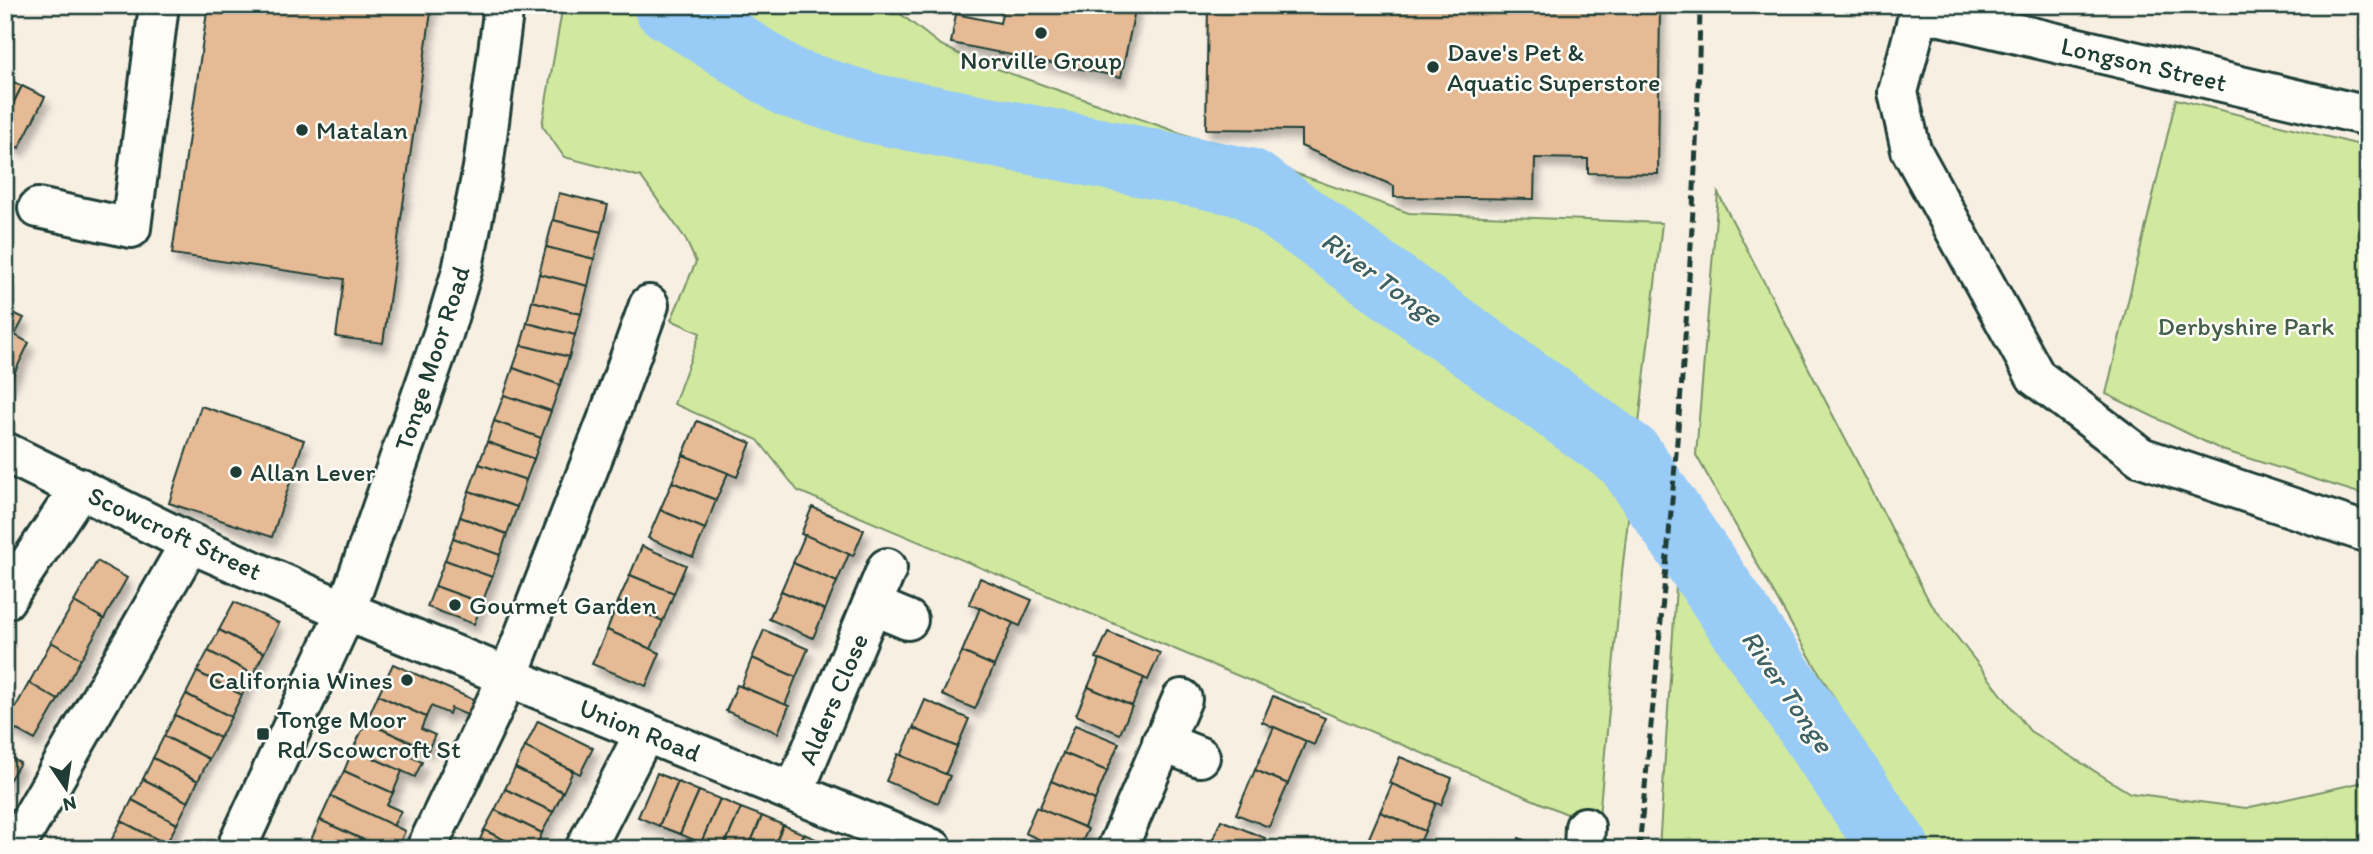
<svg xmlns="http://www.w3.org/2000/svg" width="2373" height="854" font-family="Itim,sans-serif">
<defs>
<filter id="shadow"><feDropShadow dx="4.5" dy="8" stdDeviation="3.5" flood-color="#0004"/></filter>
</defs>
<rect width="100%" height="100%" fill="#f8efe3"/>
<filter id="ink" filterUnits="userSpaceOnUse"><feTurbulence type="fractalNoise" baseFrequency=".0143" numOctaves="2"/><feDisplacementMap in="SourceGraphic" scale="14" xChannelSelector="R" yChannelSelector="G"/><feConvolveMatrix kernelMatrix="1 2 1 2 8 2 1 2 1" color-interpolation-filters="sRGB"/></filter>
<g filter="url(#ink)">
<!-- green -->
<g fill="#d1e99e" stroke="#789369" stroke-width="2">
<polygon points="563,5 889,5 939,44 969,59 1409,213 1662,223 1622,572 1598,827 798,491 758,440 674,404 700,333 671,320 696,262 685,238 641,177 564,157 542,125"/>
<polygon points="2176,99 2368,147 2368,496 2222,450 2106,394"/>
<polygon points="1718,193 1929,601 2030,731 2130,793 2246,808 2368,781 2368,849 1929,849 1919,843 1800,640 1696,455"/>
<polygon points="1677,571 1781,726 1863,834 1880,849 1659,849"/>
</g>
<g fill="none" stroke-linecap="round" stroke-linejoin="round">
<!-- river -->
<polyline stroke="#98ccf6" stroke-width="70" points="668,5 790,83 871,108 1249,183 1629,457 1895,849"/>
</g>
<!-- building -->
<g fill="#e5ba95" stroke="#1f3d34" stroke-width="2" filter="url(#shadow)">
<polygon points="208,5 432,5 383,343 336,337 344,279 172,254"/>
<polygon points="1004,5 1136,5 1121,77 951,43 956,14 1000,23"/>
<polygon points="1208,5 1660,5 1658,174 1588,173 1588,159 1535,158 1534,199 1394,197 1394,186 1301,146 1301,130 1206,129"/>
<polygon points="5,78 22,86 5,120"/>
<polygon points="22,86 45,97 19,148 5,141 5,120"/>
<polygon points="559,193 608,205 601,232 553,220"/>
<polygon points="553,220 601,232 594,259 546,247"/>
<polygon points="546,247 594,259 588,286 539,274"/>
<polygon points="539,274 588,286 581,314 532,301"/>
<polygon points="532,301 581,314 575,335 527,323"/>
<polygon points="5,309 24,318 15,335 29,343 6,390"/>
<polygon points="527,323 575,335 569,357 521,345"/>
<polygon points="521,345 569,357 560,385 513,368"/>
<polygon points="513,368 560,385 551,411 504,395"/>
<polygon points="504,395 551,411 541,438 494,421"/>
<polygon points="201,406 304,440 272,537 169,503"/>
<polygon points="494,421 541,438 534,459 487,442"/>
<polygon points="697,421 751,443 737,477 683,455"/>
<polygon points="487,442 534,459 526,480 479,464"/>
<polygon points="683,455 728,473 716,500 672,482"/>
<polygon points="479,464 526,480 517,507 469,491"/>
<polygon points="672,482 716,500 705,529 660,510"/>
<polygon points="469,491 517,507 507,534 460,517"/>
<polygon points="812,507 864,530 853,556 801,534"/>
<polygon points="660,510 705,529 693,557 648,538"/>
<polygon points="460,517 507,534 500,555 453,538"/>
<polygon points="805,535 849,554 837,582 793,563"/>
<polygon points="453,538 500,555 492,577 445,560"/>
<polygon points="642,546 686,565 674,593 630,575"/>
<polygon points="445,560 492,577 482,603 435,586"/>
<polygon points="97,561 127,578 104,619 74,602"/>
<polygon points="793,563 837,582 825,610 781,591"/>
<polygon points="630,575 674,593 663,621 618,602"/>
<polygon points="980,578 1032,600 1020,626 969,604"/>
<polygon points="435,586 482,603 474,624 427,607"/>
<polygon points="781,591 825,610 813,638 769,619"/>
<polygon points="74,602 104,619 81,659 51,642"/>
<polygon points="234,602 279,623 264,653 219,630"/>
<polygon points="618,602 663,621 651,649 607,630"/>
<polygon points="980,608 1013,623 994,666 962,652"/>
<polygon points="219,630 264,653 253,674 208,651"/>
<polygon points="607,630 660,653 646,686 592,664"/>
<polygon points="764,630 808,649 796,677 752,658"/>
<polygon points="1108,632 1160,653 1148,680 1096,658"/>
<polygon points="51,642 81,659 58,700 29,683"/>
<polygon points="208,651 253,674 242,695 197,672"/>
<polygon points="962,652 994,666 975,709 942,695"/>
<polygon points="752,658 796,677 785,705 741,686"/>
<polygon points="1100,659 1144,678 1132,706 1088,687"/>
<polygon points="393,664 481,703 474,718 451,708 449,714 431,706 426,717 378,695"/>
<polygon points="197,672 242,695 231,717 186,694"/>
<polygon points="29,683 58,700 35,740 6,724"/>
<polygon points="737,685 789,706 778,733 726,711"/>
<polygon points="1088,687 1132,706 1120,734 1076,715"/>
<polygon points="186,694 231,717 220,738 175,715"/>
<polygon points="378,695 426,717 421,729 435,735 428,750 366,722"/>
<polygon points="1273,696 1325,718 1314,745 1262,722"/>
<polygon points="925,700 969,719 957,747 913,728"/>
<polygon points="175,715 220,738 209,759 164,736"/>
<polygon points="538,721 593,748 580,774 525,747"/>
<polygon points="366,722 414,744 409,756 422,762 415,777 353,749"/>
<polygon points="1075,725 1119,743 1107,771 1063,753"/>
<polygon points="1274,727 1306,741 1288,784 1255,770"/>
<polygon points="913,728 957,747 945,775 901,756"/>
<polygon points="164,736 209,759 198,781 153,758"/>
<polygon points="525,747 573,771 563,792 515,768"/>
<polygon points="353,749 402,771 393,793 344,771"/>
<polygon points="1063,753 1107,771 1095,800 1051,781"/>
<polygon points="5,754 20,763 5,787"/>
<polygon points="898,754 950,776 938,803 886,781"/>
<polygon points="1400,757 1452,778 1441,805 1389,783"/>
<polygon points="153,758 198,781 188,802 143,779"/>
<polygon points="515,768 563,792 553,812 505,789"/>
<polygon points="1255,770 1288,784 1269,827 1236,814"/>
<polygon points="344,771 393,793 387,805 401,811 393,826 331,796"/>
<polygon points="657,773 678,782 659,826 638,817"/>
<polygon points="143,779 188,802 177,824 132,800"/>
<polygon points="1051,781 1095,800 1084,827 1039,809"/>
<polygon points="678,782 699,791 680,834 659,826"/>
<polygon points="1392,784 1436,803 1425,831 1380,812"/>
<polygon points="505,789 553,812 542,833 495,810"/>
<polygon points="699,791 720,799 701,843 680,834"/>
<polygon points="331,796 405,831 397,849 383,849 320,820"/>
<polygon points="720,799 741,808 723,849 714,849 701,843"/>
<polygon points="132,800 177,824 166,844 121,821"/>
<polygon points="1036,807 1088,829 1079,849 1061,849 1025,833"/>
<polygon points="741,808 762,816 748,849 723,849"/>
<polygon points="495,810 542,833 535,849 523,849 484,830"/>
<polygon points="1380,812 1425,831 1417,849 1389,849 1368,840"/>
<polygon points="762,816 783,825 773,849 748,849"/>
<polygon points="320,820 383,849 321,849 309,844"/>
<polygon points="1221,820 1265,838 1261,849 1209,848"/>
<polygon points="121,821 166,844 164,849 122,849 110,843"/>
<polygon points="783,825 804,834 797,849 773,849"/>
<polygon points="484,830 523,849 476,849"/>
<polygon points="804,834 825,843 822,849 797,849"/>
<polygon points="1519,838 1544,849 1515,849"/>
</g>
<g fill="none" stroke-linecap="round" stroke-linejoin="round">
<!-- minor casing -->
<g stroke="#1f3d34" stroke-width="44">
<g id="minor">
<polyline points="1921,5 1898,92 1911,150 2036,377 2141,457 2368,533"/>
<polyline points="1920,11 2368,116"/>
<polyline points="38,208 131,228 159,5"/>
<polyline points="5,452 190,543 346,611 933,849"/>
<polyline points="5,600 80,488"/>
<polyline points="872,605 908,620"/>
<polyline points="1162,742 1200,757"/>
<polyline points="794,792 887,568"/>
<polyline points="14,849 190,543"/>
<polyline points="426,849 508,677 613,405 649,305"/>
<polyline points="585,849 645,732"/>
<polyline points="1117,849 1182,699"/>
<polyline points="1584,849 1585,827"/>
</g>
</g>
<!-- major casing -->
<g stroke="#1f3d34" stroke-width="44">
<polyline id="major" points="236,849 346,611 443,334 462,271 483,168 504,5"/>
</g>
<!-- minor -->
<use href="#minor" stroke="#fdfcf7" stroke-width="38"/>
<!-- major -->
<use href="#major" stroke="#fdfcf7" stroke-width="38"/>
<!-- rail -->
<path stroke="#1f3d34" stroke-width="5" stroke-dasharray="10 5" stroke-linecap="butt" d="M1639,849C1666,568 1696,287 1700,5"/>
</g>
</g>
<!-- markers -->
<g fill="#1f3d34" stroke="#fdfcf7" stroke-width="2.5">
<circle cx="1041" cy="33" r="7"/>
<circle cx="1433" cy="67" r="7"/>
<circle cx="302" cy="130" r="7"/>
<circle cx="236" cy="472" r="7"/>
<circle cx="455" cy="605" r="7"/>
<circle cx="407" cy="680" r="7"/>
<rect x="256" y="727" width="14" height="14" rx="3.5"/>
</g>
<g text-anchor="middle" stroke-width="5" stroke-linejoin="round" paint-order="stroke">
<!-- poi labels -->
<g font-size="26" fill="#1f3d34" stroke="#fdfcf7" text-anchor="start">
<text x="1447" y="61">Dave's Pet &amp;<tspan x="1447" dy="30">Aquatic Superstore</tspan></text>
<text x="1041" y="69" text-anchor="middle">Norville Group</text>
<text x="316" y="139">Matalan</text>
<text x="250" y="481">Allan Lever</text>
<text x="469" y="614">Gourmet Garden</text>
<text x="393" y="689" text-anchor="end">California Wines</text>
<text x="277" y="728">Tonge Moor<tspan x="277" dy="30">Rd/Scowcroft St</tspan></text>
</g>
<!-- street labels -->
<g font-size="26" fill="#1f3d34" stroke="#fdfcf7">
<text transform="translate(2144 64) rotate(13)" y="9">Longson Street</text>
<text transform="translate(432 358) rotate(-72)" y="9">Tonge Moor Road</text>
<text transform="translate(175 533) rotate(25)" y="9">Scowcroft Street</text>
<text transform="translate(833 699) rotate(-67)" y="9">Alders Close</text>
<text transform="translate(640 730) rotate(22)" y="9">Union Road</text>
</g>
<!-- park labels -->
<g font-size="26" fill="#435f49" stroke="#fdfcf7">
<text x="2246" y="335">Derbyshire Park</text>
</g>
<!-- water labels -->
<g font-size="28" font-style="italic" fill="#3d6164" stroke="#fdfcf7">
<text transform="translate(1382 278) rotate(36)" y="10">River Tonge</text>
<text transform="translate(1788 691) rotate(56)" y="10">River Tonge</text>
</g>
</g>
<!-- margin -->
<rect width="2373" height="854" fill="none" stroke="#fdfcf7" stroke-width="28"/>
<rect x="14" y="14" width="2345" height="826" fill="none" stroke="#1f3d34" stroke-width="2.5" filter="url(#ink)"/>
<!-- north arrow -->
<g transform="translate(66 788) rotate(167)" stroke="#fdfcf7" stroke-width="5" paint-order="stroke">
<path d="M0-5L12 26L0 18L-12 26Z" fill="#1f3d34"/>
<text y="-10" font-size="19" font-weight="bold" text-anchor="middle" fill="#1f3d34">N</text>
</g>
</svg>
